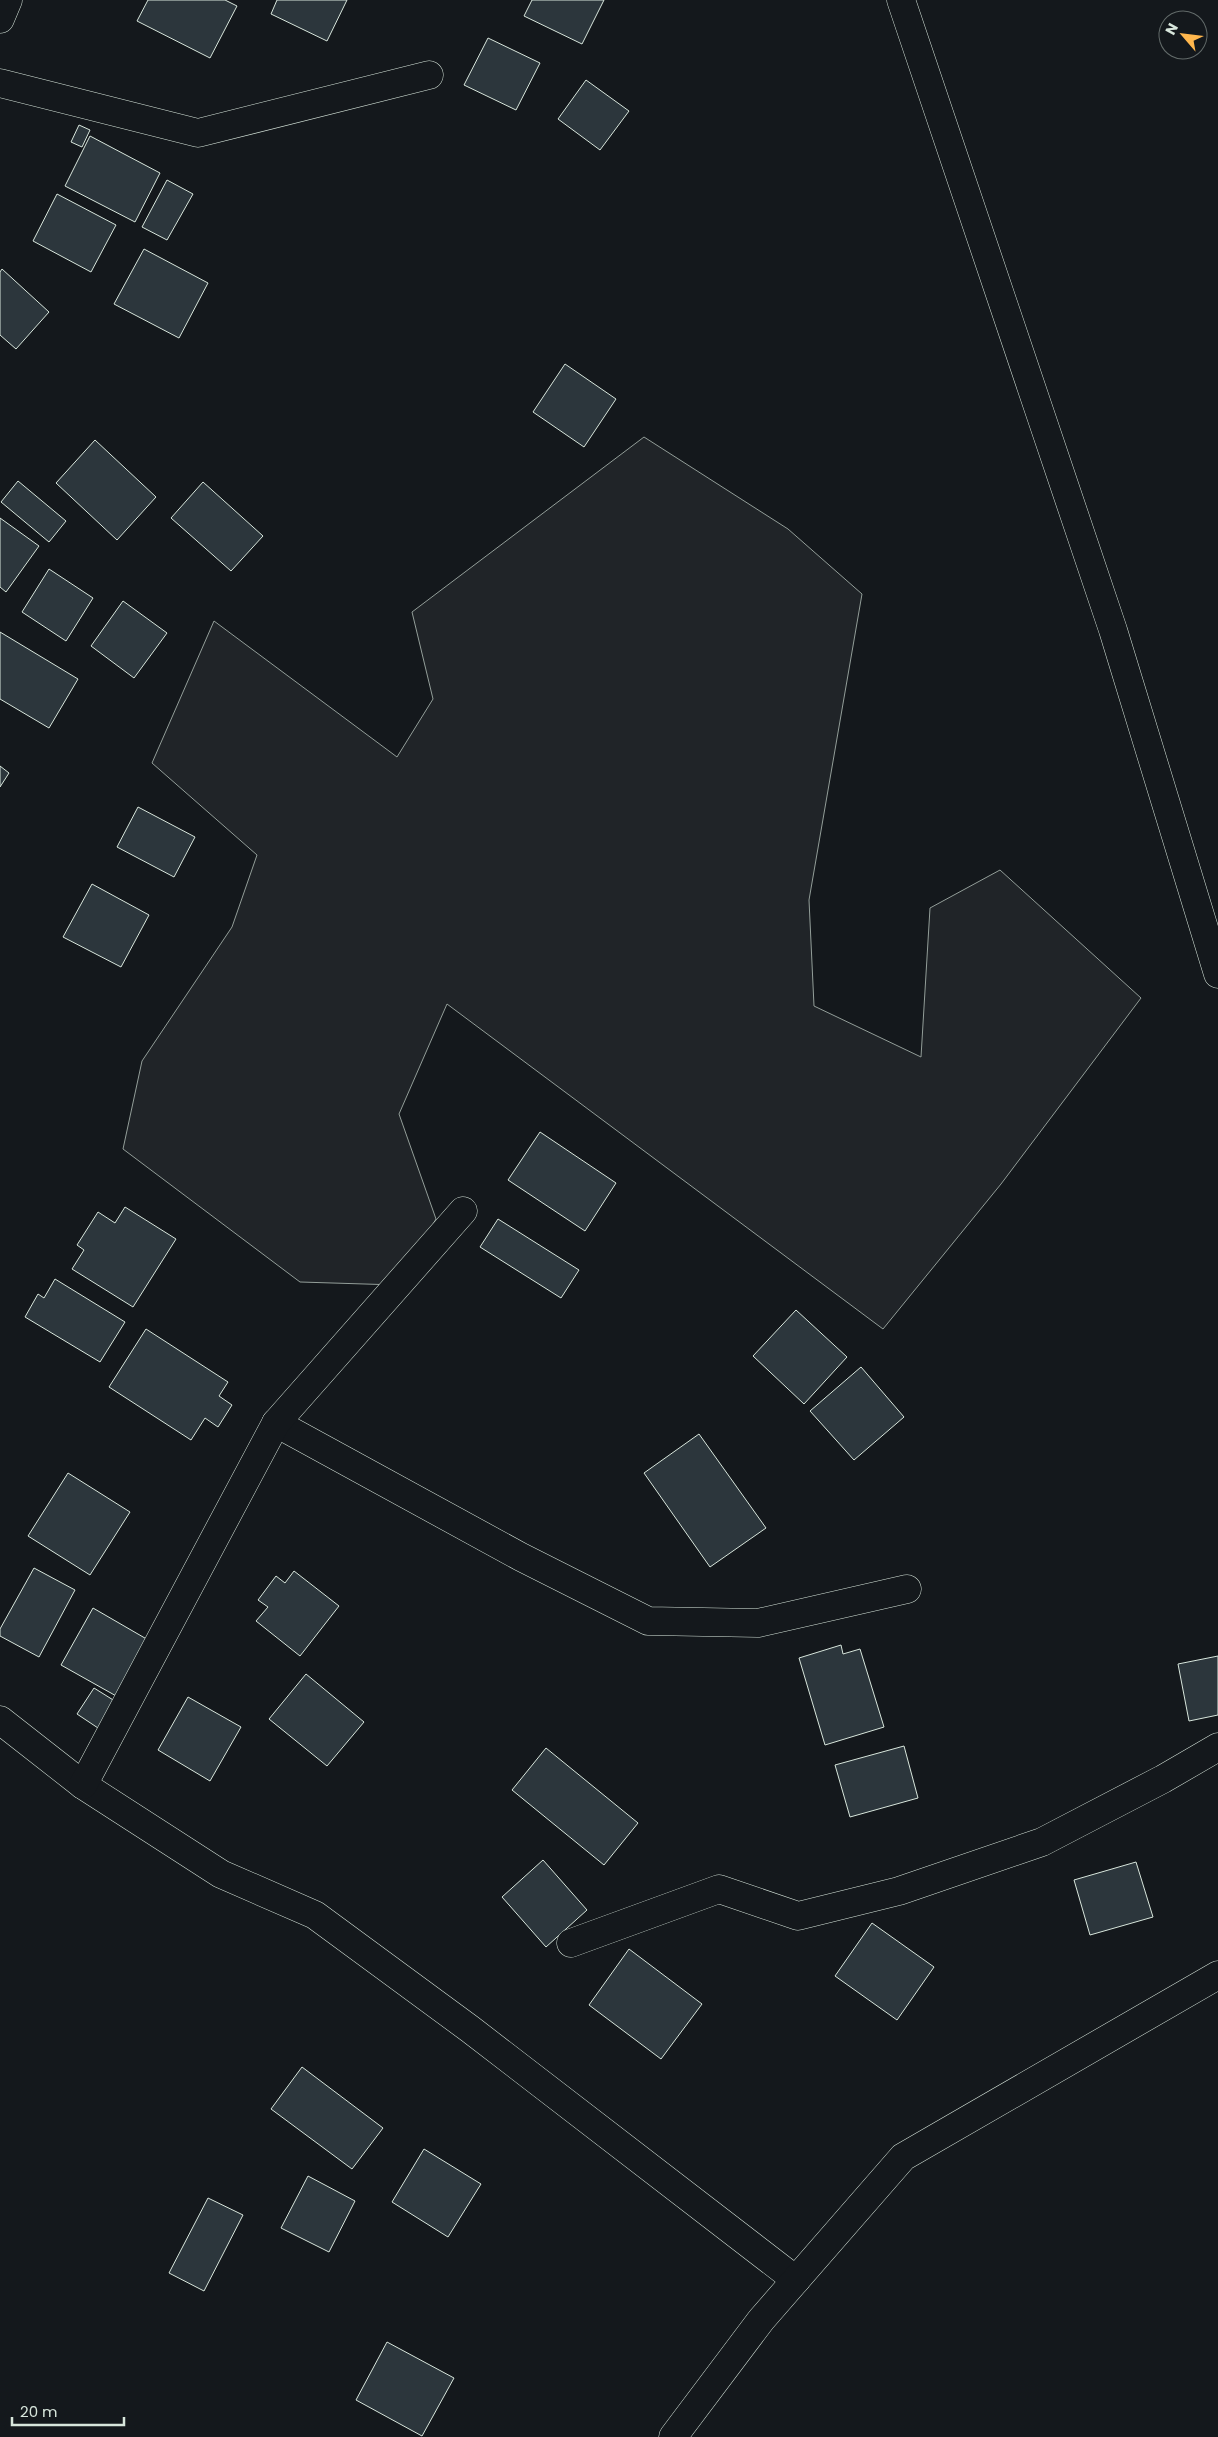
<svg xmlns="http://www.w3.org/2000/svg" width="1218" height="2437" font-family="Poppins,sans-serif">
<rect width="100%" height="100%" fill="#14181c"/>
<!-- green -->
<polygon fill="#202428" stroke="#939e99" points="644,437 788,529 862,594 809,900 814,1006 921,1057 930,908 1000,870 1141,998 1001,1184 883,1329 447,1004 399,1114 436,1219 397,1285 300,1282 123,1149 142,1061 232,927 257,855 152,763 214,621 397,757 433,699 412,612"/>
<!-- building -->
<g fill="#2c363c" stroke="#d8e6dc">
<polygon points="148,0 225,0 237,6 210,58 137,21"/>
<polygon points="277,0 347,0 327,41 271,14"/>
<polygon points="532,0 604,0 582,44 524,16"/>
<polygon points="488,38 540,63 516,110 464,85"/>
<polygon points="586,80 629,111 600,150 558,119"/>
<polygon points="79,125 90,130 82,147 71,142"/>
<polygon points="90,136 160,173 135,222 65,186"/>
<polygon points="167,180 193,194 167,240 142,227"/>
<polygon points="57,194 116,225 91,272 33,241"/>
<polygon points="144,249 208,283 179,338 114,304"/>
<polygon points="2,269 49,312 16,349 0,335 0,272"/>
<polygon points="565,364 616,399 584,447 533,412"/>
<polygon points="95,440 156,497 117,540 56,483"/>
<polygon points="18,481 66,521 49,542 1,502"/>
<polygon points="203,482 263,536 231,571 171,518"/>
<polygon points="0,518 39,546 6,592 0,587"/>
<polygon points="49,569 93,598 66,641 22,612"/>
<polygon points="123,601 167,633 134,678 91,646"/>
<polygon points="0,632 78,679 49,728 0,699"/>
<polygon points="0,766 9,773 0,787"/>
<polygon points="138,807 195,837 174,877 117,847"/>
<polygon points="92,884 149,915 121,967 63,937"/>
<polygon points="540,1132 616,1183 585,1231 508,1180"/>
<polygon points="125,1207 176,1239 133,1307 72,1269 84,1250 77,1245 98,1212 115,1223"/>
<polygon points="498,1219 579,1270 561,1298 480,1247"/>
<polygon points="55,1279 125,1322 100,1362 25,1317 38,1294 44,1298"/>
<polygon points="796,1310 847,1357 804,1404 753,1356"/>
<polygon points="146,1329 228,1382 219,1396 232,1405 218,1427 205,1418 191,1440 109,1387"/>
<polygon points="861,1367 904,1417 854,1460 810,1411"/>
<polygon points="699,1434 766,1528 710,1567 644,1473"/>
<polygon points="68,1473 130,1512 90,1575 28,1536"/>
<polygon points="34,1568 75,1590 39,1657 0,1636 0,1629"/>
<polygon points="294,1571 339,1606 300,1656 256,1621 268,1607 258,1600 276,1576 285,1583"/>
<polygon points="93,1608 150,1641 118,1697 61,1665"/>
<polygon points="841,1645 843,1654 860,1649 884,1727 825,1745 799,1658"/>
<polygon points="1218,1656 1218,1715 1189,1721 1178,1664"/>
<polygon points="306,1674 364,1722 327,1766 269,1719"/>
<polygon points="94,1688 118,1703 101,1730 77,1714"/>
<polygon points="188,1697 241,1727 210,1781 158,1750"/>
<polygon points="904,1746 918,1798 850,1817 835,1765"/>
<polygon points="546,1748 638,1823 604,1865 512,1790"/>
<polygon points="543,1860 587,1910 546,1947 502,1897"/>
<polygon points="1136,1862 1153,1917 1090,1935 1074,1880"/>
<polygon points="872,1923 934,1967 897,2020 835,1976"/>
<polygon points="629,1949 702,2004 661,2059 589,2005"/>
<polygon points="302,2067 383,2128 352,2169 271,2109"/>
<polygon points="424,2149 481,2184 448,2237 392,2202"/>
<polygon points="308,2176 355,2201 329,2252 281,2228"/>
<polygon points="208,2198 243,2215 204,2291 169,2273"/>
<polygon points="387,2342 454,2378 422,2436 356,2400"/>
</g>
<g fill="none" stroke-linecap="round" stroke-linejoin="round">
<!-- minor casing -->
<g stroke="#d8e6dc" stroke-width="29">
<g id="minor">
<polyline points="901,0 1113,630 1218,974"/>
<polyline points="0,19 8,0"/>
<polyline points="0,83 198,133 429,75"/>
<polyline points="276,1423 521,1557 648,1621 758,1623 907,1589"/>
<polyline points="0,1720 83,1785 221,1874 315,1915 470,2029 796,2280"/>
<polyline points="83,1785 276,1423 463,1211"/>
<polyline points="571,1943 719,1889 798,1916 899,1891 1042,1842 1163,1779 1218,1747"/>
<polyline points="673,2437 761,2320 903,2157 1218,1975"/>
</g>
</g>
<!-- minor -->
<use href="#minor" stroke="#14181c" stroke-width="28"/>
</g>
<!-- north arrow -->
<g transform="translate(1183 35) rotate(298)"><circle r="24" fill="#14181c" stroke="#626a69"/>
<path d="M0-4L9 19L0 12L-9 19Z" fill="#ffb74d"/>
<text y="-8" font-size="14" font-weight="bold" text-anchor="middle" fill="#d8e6dc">N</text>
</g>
<!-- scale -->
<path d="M12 2417v8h112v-8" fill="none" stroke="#d8e6dc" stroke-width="2.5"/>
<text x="20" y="2417" font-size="15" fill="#d8e6dc" stroke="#14181c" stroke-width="4" paint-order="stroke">20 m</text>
</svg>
